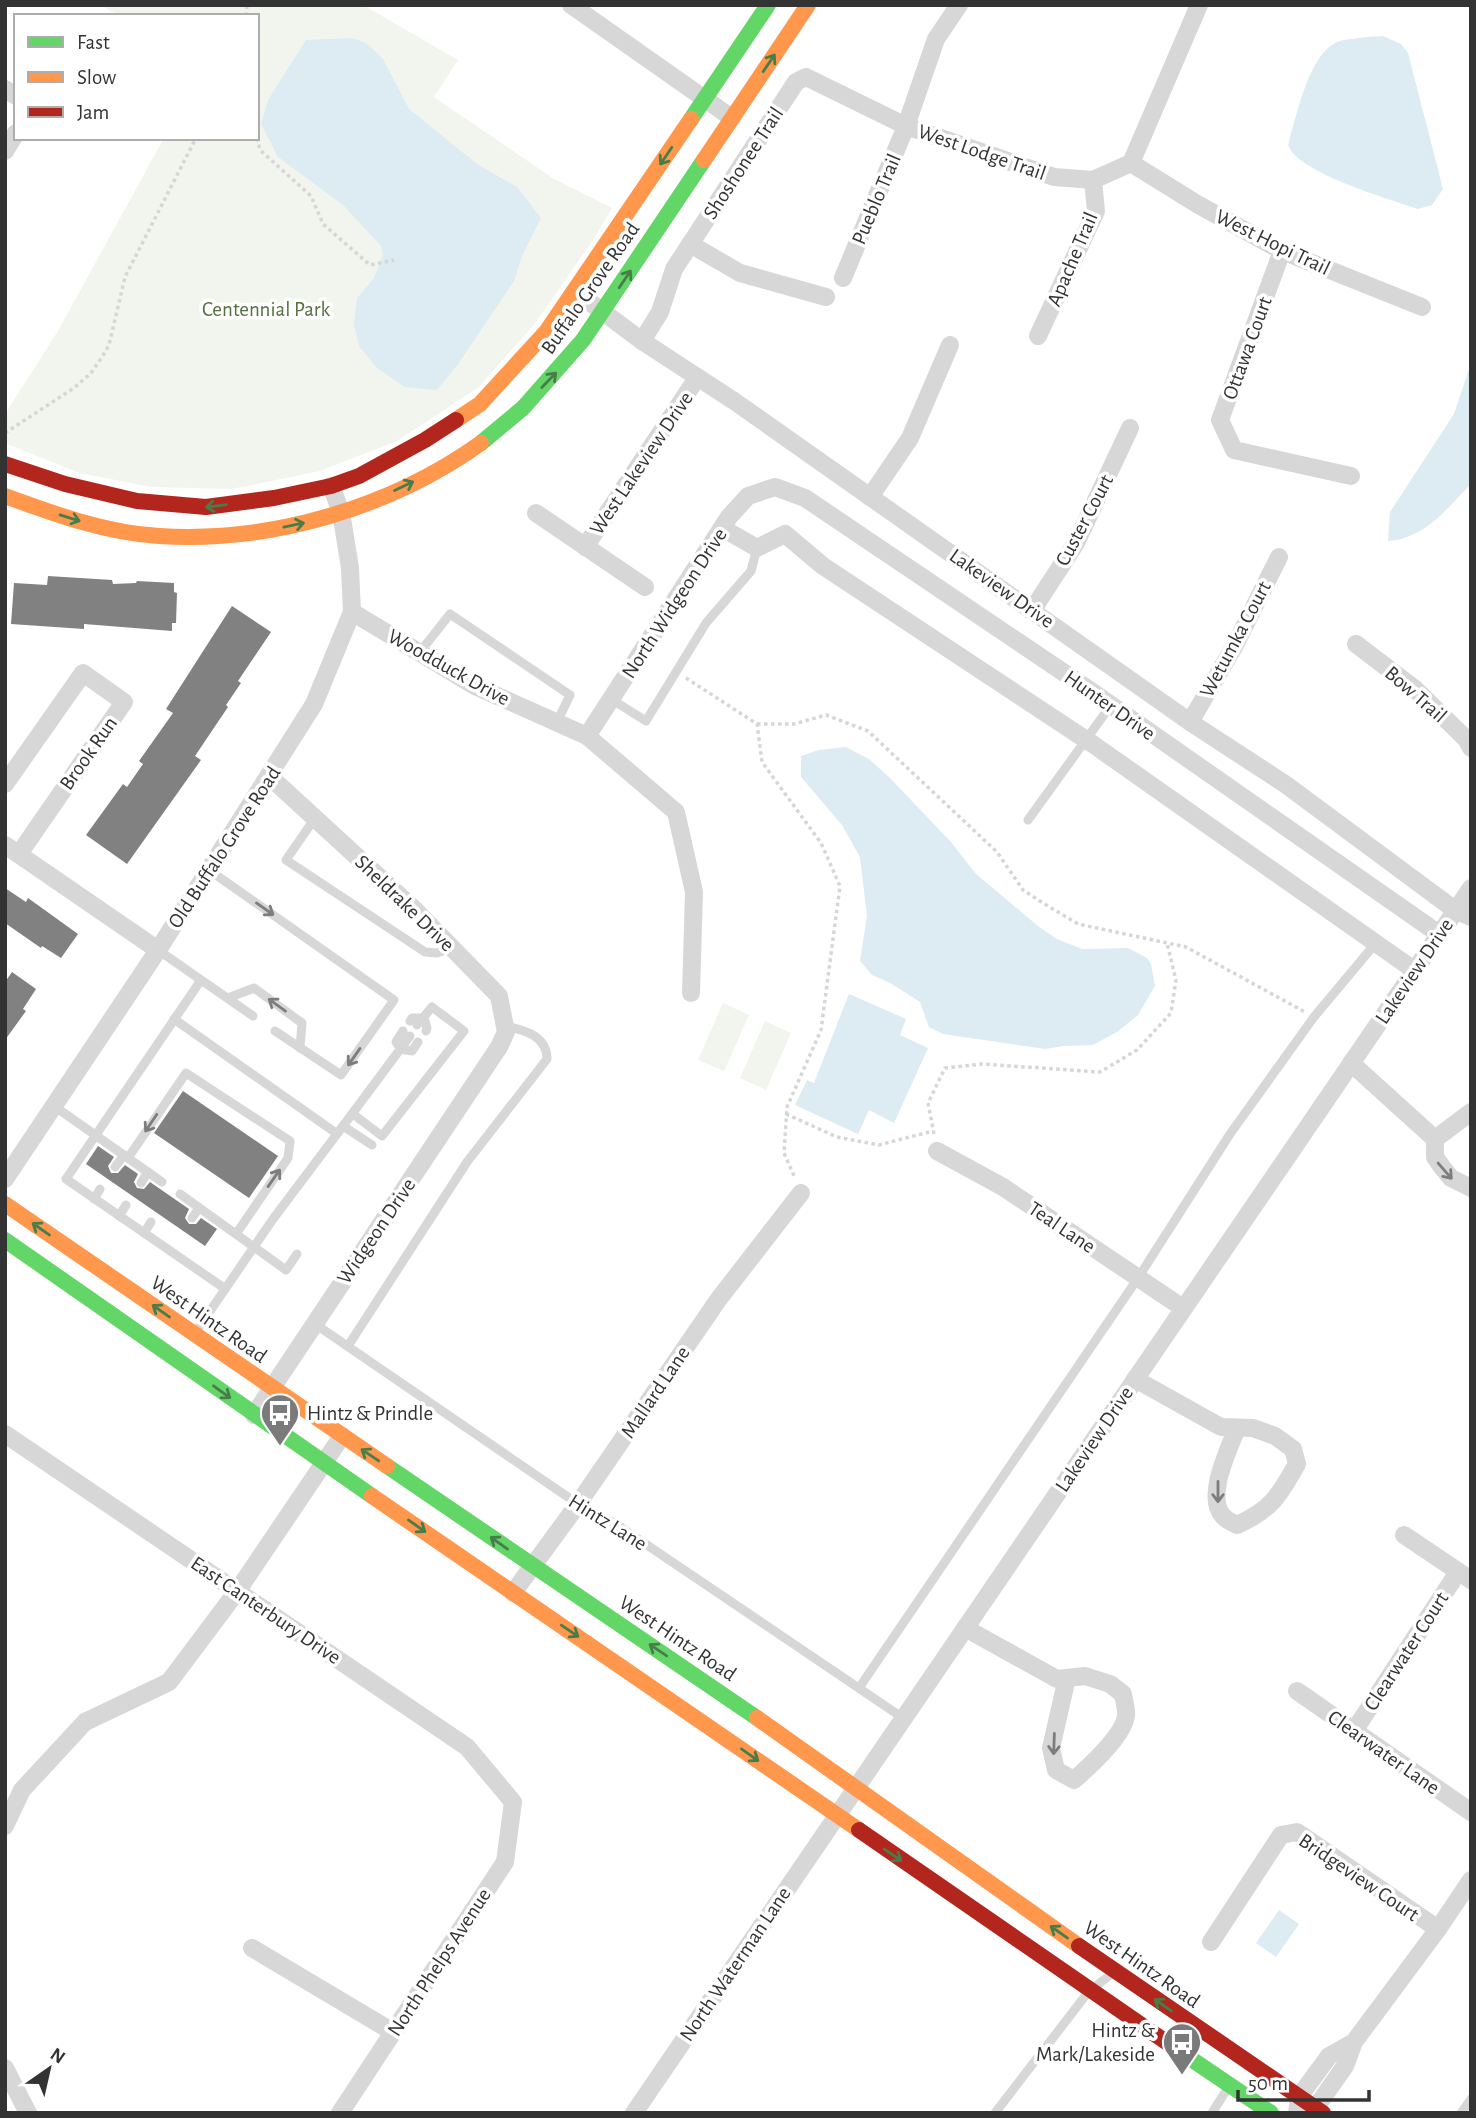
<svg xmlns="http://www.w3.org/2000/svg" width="1476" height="2118" font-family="'Alegreya Sans',sans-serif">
<rect width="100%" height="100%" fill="#fff"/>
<!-- green -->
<g fill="#f1f5ed">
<polygon points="101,5 363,5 458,60 434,97 554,179 612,208 593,240 536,322 479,387 397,441 320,471 232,489 152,487 79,473 5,443 5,414 58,331 164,138 257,138 257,16 119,16"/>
<polygon points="723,1003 749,1015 724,1071 698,1060"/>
<polygon points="765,1021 791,1033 766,1090 740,1078"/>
</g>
<!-- water -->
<g fill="#ddebf3">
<path d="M1383,36L1401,44L1408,53L1443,189L1432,205L1418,209C1389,199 1298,173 1288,145C1296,118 1308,57 1335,43C1345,38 1371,37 1383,36Z"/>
<polygon points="352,38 366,43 383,59 409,109 477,164 517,187 541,218 522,256 514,281 458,364 437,390 405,387 377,368 359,346 354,324 357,298 374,278 383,255 381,246 343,205 278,157 261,124 268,100 306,40"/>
<path d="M1471,363V484C1446,509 1426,538 1388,541L1390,512L1454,414Z"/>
<polygon points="846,747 869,759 890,778 951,842 976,874 1038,926 1057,939 1082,949 1128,948 1147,958 1151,964 1155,986 1138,1015 1117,1032 1093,1045 1064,1046 1045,1049 943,1034 929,1027 920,1002 890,983 872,975 860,961 867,916 860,857 842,825 801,777 801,756 819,750"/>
<polygon points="849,994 906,1019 900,1035 928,1048 894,1123 869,1110 858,1134 795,1105 807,1080 814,1083"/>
<polygon points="1279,1910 1299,1924 1276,1957 1256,1943"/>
</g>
<!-- building -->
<g fill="#818181">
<polygon points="48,576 112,580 113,584 136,583 137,581 174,583 174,592 177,593 176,623 172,623 172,631 84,624 84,629 11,624 14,583 47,585"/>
<polygon points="232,606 271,632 238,681 241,683 226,705 228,707 195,756 201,760 127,864 86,835 123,784 127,787 143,764 139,761 173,713 166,709"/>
<polygon points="5,888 26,902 28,898 78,934 61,958 42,946 41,948 5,923"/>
<polygon points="12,972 36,989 23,1009 26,1011 5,1040 5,982"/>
<polygon points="183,1091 278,1156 249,1198 154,1133"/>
<polygon points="98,1146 114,1157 108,1166 111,1173 118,1173 125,1165 138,1174 134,1182 137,1188 144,1189 150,1182 189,1209 185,1218 189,1224 196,1224 201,1218 217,1229 205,1246 86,1164"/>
</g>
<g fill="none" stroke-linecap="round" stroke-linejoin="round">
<!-- path -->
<g stroke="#d6d6d6" stroke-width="3.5" stroke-dasharray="3.5 3.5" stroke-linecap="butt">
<polyline points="246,16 247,5"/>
<polyline points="257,108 257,114"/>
<polyline points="257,138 260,150 311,196 323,224 370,265 394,260"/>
<polyline points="5,433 74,388 91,373 102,357 109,345 125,277 196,138"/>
<polyline points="686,678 757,724 762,762 821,843 840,886 821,1030 787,1107 784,1153 795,1178"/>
<polyline points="757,724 794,724 826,715 868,731 997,852 1023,890 1043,903 1078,924 1186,947 1305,1012"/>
<polyline points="786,1114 837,1137 879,1145 933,1131"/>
<polyline points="934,1134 928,1103 945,1068 982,1064 1100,1072 1137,1050 1171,1013 1176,980 1167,943"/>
</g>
<!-- lane -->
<g stroke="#d7d7d7" stroke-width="9">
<polyline points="420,652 450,614 570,695 557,722"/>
<polyline points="611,699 646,721 706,623 751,571 757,548"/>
<polyline points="315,818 286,860 425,952 437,953 452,948"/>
<polyline points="1028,820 1111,705"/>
<polyline points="209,870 394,1000 341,1075 275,1031"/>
<polyline points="158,950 253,1016"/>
<polyline points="201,980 66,1179 224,1288"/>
<polyline points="228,998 254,988 302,1023 300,1048"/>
<polyline points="174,1019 336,1133"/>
<polyline points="410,1021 412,1018 424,1018 427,1028 426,1031"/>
<polyline points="403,1031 396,1042 401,1049 412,1051 418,1042"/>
<polyline points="54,1106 162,1182"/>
<polyline points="353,1114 382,1136 464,1031 432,1007 417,1025"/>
<polyline points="372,1145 343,1126 410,1036"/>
<polyline points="128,1158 186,1073 290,1141 288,1158 236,1234"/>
<polyline points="115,1167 124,1155"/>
<polyline points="141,1183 148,1172"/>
<polyline points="180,1194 286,1270 297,1254"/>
<polyline points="94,1199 100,1189"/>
<polyline points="119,1216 126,1205"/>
<polyline points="192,1218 199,1208"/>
<polyline points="144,1233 151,1222"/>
<polyline points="315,1324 578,1504 616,1524 903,1718"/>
<polyline points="195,1333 273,1219 343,1126"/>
<path d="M348,1346L467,1162L547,1059C547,1036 525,1030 505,1026"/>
<polyline points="859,1688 1138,1278 1230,1134 1314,1017 1375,944"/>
<polyline points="995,2113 1089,1991 1113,1973"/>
<polyline points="1212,2113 1229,2086"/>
<polyline points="1461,2113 1471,2099"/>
</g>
<!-- street -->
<g stroke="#d7d7d7" stroke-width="18">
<polyline points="571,5 732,118"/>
<polyline points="5,89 16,96"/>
<polyline points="5,151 16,133"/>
<polyline points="1131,163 1197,204 1282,251 1422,307"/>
<polyline points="690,244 740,273 826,297"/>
<polyline points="1282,251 1220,420 1234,450 1351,476"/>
<polyline points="843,278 906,126 936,39 959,5"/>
<polyline points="575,291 642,341 734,401 1190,722 1285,784 1455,910 1471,917"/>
<polyline points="1038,336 1096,211 1093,180"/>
<polyline points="642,341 660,312 674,269 796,82 806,77 906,126 1054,177 1093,180 1131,163 1199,5"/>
<polyline points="870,497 910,438 950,345"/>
<polyline points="536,513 645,587"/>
<polyline points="722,528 757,548 785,534 823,566 1094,745 1414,970"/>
<polyline points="585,547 697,378"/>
<polyline points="1033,609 1076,543 1130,428"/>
<polyline points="352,612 475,686 587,736 676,812 694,892 691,993"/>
<polyline points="1356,644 1415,689 1466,739 1471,748"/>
<polyline points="1190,722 1234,647 1279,557"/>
<polyline points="587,736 729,517 748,496 775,487 805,498 1091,691 1439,934"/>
<polyline points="5,784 83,673 124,702 19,854"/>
<polyline points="5,845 158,950"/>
<polyline points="1351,1063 1435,1139"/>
<polyline points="1471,1112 1435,1139 1435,1157 1442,1167 1451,1178 1471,1188"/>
<polyline points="937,1151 1003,1187 1183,1308"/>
<polyline points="5,1179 158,950 314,704 352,612 350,568 341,512 331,486"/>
<path d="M1135,1379L1221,1427L1253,1428L1275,1436L1293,1449L1297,1464C1279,1496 1271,1510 1237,1525C1233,1523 1226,1520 1223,1516C1205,1497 1229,1449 1237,1428"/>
<polyline points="254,1415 499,1047 506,1032 499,996 415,910 269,776"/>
<polyline points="5,1434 467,1747 513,1802 505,1862 340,2113"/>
<polyline points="1404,1535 1471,1580"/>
<polyline points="513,1593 578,1504 718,1300 801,1193"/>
<path d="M965,1628L1057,1679L1085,1676L1110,1684L1123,1694C1124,1701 1127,1710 1126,1716C1123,1736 1089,1767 1074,1780L1056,1770L1051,1748L1067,1678"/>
<polyline points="1297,1691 1471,1812"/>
<polyline points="1354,1731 1458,1572"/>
<polyline points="5,1826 22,1790 85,1722 169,1682 238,1590 342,1436"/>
<polyline points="1211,1942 1281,1835 1297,1832 1438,1929"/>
<polyline points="252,1948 393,2032"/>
<polyline points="5,2068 28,2113"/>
<polyline points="634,2113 1471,888"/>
<polyline points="1297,2113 1299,2097 1329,2056 1354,2042"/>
<polyline points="1312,2113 1345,2066 1354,2042 1438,1929 1471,1880"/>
</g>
<!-- fast -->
<g stroke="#63d668" stroke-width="16">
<polyline points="691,119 768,5"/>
<polyline points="481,443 523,408 583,340 704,160"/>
<polyline points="5,1240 372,1496"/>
<polyline points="387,1466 757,1718"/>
<polyline points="1169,2044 1271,2113"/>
</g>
<!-- slow -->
<g stroke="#ff974d" stroke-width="16">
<polyline points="704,160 808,5"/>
<polyline points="456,420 480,404 546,332 691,119"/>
<path d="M5,496C54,514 106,533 159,536C271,543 390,508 481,443"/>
<polyline points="5,1204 387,1466"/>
<polyline points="372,1496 859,1830"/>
<polyline points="757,1718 1079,1946"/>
</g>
<!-- jam -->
<g stroke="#b3261e" stroke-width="16">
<polyline points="5,464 65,484 137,501 206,507 274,498 331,486 359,476 425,440 456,420"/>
<polyline points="859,1830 1169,2044"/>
<polyline points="1079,1946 1323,2113"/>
</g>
</g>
<!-- one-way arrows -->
<defs><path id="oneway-shaft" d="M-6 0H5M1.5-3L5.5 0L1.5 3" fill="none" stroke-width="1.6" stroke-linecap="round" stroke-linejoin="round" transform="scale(1.75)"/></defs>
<g stroke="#497c4b">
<use href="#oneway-shaft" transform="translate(769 63) rotate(-56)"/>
<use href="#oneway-shaft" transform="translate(666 156) rotate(124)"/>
<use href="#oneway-shaft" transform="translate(625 279) rotate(-56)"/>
<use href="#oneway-shaft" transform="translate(549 380) rotate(-46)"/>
<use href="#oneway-shaft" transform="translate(404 486) rotate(-26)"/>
<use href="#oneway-shaft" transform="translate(216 506) rotate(173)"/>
<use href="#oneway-shaft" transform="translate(70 518) rotate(17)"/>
<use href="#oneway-shaft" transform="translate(294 525) rotate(-12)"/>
<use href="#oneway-shaft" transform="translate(41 1229) rotate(-145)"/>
<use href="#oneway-shaft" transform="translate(161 1311) rotate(-145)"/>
<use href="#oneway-shaft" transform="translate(222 1392) rotate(36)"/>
<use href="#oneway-shaft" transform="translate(370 1455) rotate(-146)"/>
<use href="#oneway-shaft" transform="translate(417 1526) rotate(35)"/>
<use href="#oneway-shaft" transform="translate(499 1543) rotate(-145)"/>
<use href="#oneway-shaft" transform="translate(570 1631) rotate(34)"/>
<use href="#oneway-shaft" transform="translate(658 1650) rotate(-146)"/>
<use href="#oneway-shaft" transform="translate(750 1755) rotate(35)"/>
<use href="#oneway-shaft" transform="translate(893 1855) rotate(34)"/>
<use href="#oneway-shaft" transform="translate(1059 1932) rotate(-145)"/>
<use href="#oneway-shaft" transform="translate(1163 2005) rotate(-145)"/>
</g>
<g stroke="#7d7d7d">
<use href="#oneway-shaft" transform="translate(265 909) rotate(35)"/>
<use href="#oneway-shaft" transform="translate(277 1005) rotate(-144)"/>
<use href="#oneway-shaft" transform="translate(354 1057) rotate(125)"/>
<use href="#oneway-shaft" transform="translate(151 1123) rotate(124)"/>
<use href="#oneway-shaft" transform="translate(1445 1171) rotate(49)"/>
<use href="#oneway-shaft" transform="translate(274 1178) rotate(-55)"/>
<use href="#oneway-shaft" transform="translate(1218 1492) rotate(90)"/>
<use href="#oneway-shaft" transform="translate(1054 1744) rotate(92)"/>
</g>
<!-- icons -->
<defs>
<g id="bus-pin" transform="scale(2.0125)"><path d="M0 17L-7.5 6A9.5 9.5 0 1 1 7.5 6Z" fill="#7a7a7a" stroke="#fff"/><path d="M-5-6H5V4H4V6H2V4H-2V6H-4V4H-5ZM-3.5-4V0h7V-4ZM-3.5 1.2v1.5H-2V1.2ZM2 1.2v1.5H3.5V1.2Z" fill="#fff"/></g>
</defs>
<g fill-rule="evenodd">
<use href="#bus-pin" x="280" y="1413"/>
<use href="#bus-pin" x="1182" y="2042"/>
</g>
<g text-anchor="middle" stroke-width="7" stroke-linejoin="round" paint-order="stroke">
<!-- street labels -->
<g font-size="21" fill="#333" stroke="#fff">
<text transform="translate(982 152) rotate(19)" y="7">West Lodge Trail</text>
<text transform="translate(743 163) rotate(-57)" y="7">Shoshonee Trail</text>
<text transform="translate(876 199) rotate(-67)" y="7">Pueblo Trail</text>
<text transform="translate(1273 242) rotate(26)" y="7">West Hopi Trail</text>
<text transform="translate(1072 259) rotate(-67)" y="7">Apache Trail</text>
<text transform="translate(590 288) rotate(-55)" y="7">Buffalo Grove Road</text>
<text transform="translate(1247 348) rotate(-70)" y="7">Ottawa Court</text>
<text transform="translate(641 463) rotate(-56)" y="7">West Lakeview Drive</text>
<text transform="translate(1084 520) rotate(-62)" y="7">Custer Court</text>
<text transform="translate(1002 588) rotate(35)" y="7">Lakeview Drive</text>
<text transform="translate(674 603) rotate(-57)" y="7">North Widgeon Drive</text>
<text transform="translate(1235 639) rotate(-62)" y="7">Wetumka Court</text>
<text transform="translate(449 667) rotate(29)" y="7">Woodduck Drive</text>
<text transform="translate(1416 694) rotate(41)" y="7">Bow Trail</text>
<text transform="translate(1110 705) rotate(35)" y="7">Hunter Drive</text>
<text transform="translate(88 753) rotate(-55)" y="7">Brook Run</text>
<text transform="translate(224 847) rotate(-57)" y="7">Old Buffalo Grove Road</text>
<text transform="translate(405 903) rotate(44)" y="7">Sheldrake Drive</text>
<text transform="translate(1414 971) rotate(-56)" y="7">Lakeview Drive</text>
<text transform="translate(1062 1227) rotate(34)" y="7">Teal Lane</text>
<text transform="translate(376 1231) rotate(-56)" y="7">Widgeon Drive</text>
<text transform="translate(209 1319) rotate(35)" y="7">West Hintz Road</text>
<text transform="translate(655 1392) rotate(-56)" y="7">Mallard Lane</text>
<text transform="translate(1094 1439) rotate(-56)" y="7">Lakeview Drive</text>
<text transform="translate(608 1522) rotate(32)" y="7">Hintz Lane</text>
<text transform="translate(266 1610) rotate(34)" y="7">East Canterbury Drive</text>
<text transform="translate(678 1638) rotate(34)" y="7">West Hintz Road</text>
<text transform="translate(1406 1651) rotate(-57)" y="7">Clearwater Court</text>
<text transform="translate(1384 1752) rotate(35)" y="7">Clearwater Lane</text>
<text transform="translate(1359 1877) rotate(34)" y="7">Bridgeview Court</text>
<text transform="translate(439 1962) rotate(-57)" y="7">North Phelps Avenue</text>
<text transform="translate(735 1964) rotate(-56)" y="7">North Waterman Lane</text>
<text transform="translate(1142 1964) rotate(35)" y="7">West Hintz Road</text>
</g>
<!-- park labels -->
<g font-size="21" fill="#56703f" stroke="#fff">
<text x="266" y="316">Centennial Park</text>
</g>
<!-- poi labels -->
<g font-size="21" fill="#333" stroke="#fff" text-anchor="start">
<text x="307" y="1420">Hintz &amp; Prindle</text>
<text x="1155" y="2037" text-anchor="end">Hintz &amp;<tspan x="1155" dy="24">Mark/Lakeside</tspan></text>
</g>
</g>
<!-- border -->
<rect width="1476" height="2118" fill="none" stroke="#333333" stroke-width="14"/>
<!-- legend -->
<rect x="14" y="14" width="245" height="126" fill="#ffffff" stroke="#adadad" stroke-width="2"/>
<rect x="28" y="37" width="35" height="10" fill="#63d668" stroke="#adadad" stroke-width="2"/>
<text x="77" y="49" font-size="21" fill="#333333">Fast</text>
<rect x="28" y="72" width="35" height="10" fill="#ff974d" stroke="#adadad" stroke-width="2"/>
<text x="77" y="84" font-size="21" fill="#333333">Slow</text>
<rect x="28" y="107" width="35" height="10" fill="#b3261e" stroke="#adadad" stroke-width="2"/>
<text x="77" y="119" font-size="21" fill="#333333">Jam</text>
<!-- north arrow -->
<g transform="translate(49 2069) rotate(34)" stroke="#ffffff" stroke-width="5" paint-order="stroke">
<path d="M0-5L12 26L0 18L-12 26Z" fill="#333333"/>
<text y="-10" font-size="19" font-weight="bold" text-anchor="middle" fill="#333333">N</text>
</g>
<!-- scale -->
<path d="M1238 2090v10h131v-10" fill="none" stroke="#333333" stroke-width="3.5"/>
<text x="1248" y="2090" font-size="21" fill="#333333" stroke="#ffffff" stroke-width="5" paint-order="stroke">50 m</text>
</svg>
